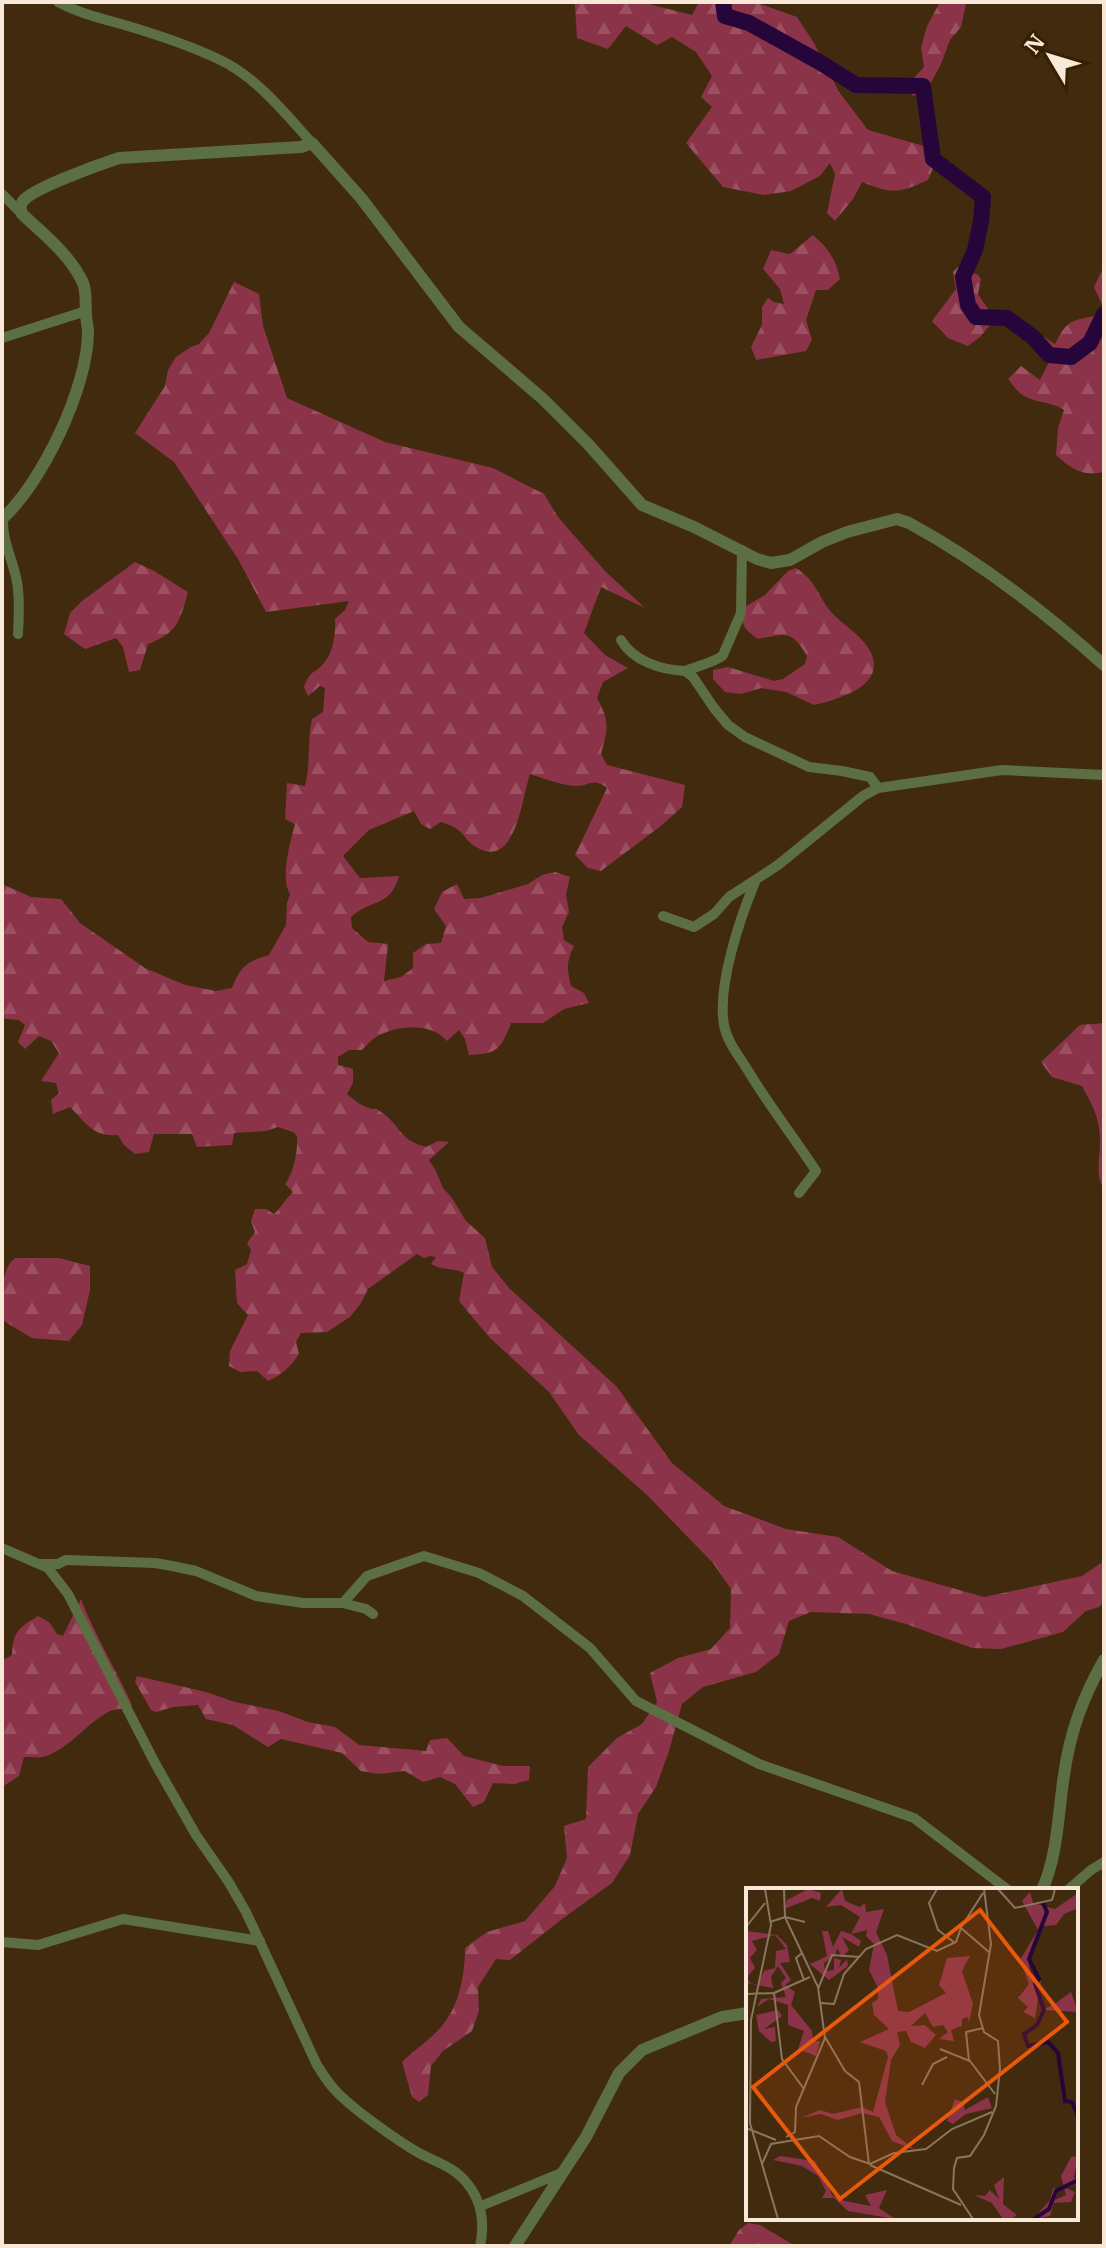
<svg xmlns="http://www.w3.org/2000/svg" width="1106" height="2248" font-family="'IBM Plex Serif',serif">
<defs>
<pattern id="forest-firs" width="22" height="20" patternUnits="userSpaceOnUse" patternTransform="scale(2)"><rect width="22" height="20" fill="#8b3449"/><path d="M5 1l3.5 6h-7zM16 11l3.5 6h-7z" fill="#9c5162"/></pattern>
</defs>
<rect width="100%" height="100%" fill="#412a0d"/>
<!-- forest -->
<g fill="url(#forest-firs)">
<path d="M571,2H641L692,15L699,2H755L797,17L814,43L839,92L868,130L924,146L937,159L928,180C898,194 892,194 862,182L853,199L835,221L827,213L835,174L830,163L820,176L791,191L764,195L723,187L686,143L712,107L701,97L712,76L696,52L672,37L657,45L626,26L608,49L577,38L575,5Z"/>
<polygon points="940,2 969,2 966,4 961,27 950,40 941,64 928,88 913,96 907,89 913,79 924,67 921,48 927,26"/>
<path d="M813,235C828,248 836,259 840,279L828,290H816L806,320L812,340L806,351L756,360L751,347L762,325V307L768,298L774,302L784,304L780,289L763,269L771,250L790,254Z"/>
<path d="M1104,266V345L1102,366L1104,384V472C1081,476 1073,470 1056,455L1058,428L1064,410C1051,401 1033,403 1021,394C1016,390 1012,384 1008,379L1021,366L1040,380L1049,362L1022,335L1031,329L1055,344C1068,318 1072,321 1099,315L1103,307L1094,287Z"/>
<polygon points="958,267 978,275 981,279 978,294 988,309 990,325 980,337 968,346 948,338 932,321 956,289 953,272"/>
<path d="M234,282L259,294L263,326L287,398L385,442L493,468L544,494L558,517L605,571L645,608L601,587L584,633L605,655L628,668L603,682L597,698C610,722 608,728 601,754L607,765L685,785L682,807L662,825L601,871L588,868L575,855L607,788C592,777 591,786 576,786C566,786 541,778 530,774C522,797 516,871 476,847C468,843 465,835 458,830C454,826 446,824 441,822L430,829L421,824L414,811L369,830L343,856L360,878L399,876C390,908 372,898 351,917L352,928L368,942L388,944L384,981L401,977L413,968V953L426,944L441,943L446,926L434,909L442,892L457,884L464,899L481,898L528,884L542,875L555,872L570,877L566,894L569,912L562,927L564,940L574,946C566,962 567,969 571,986L584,993L589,1003L564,1009L543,1023H511C501,1049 498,1054 469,1055L465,1039L459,1030L447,1041C430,1022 397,1025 376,1037C371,1040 366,1046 362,1050H349L338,1057V1065L353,1069V1083L347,1094C354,1100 360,1105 369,1108C380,1111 371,1105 381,1112C402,1126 397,1139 426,1147L438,1141L449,1142L429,1160L436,1171L443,1188L452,1198L466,1221L485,1238L492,1267L509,1288L617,1387L672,1463L724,1506L786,1529L838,1537L892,1571L984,1597L1082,1576L1104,1561V1602L1099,1607L1086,1611L1063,1632L1001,1649L972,1648L906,1624L869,1614L811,1612L789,1621L779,1654L756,1672L703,1687L682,1704L669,1751L656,1787L638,1814L630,1855L612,1883L562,1919L510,1960L496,1959L478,1987L479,2011L472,2031L443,2051L431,2066L428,2095L419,2102L412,2097L402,2062C414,2050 430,2040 441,2027C459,2007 465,1975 465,1948L487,1932L525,1921L555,1886L567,1858L564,1826L586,1819L588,1767L617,1738L642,1724L657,1702L650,1673L678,1658L711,1649L730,1628L731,1589L713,1563L647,1495L579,1435L549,1392L490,1338L459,1301L464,1273C452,1267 443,1271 431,1264L436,1257L430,1256L424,1258L417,1254L368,1289L361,1303L350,1317L327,1332L301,1333L296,1342L299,1354C291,1366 282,1375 268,1381L257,1371L240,1372L229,1366L230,1351L248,1315L237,1303L235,1270L247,1264L251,1250L247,1243L255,1232L251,1221L255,1209H266L274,1214C282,1207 285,1199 293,1192L285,1184C294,1173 298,1150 297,1136L293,1132L278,1127L266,1131L234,1133L232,1145L197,1147L192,1134H154L149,1152L135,1154L124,1145L118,1135C93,1137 86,1123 70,1107L53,1114L51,1100L59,1093L56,1083L41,1081L59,1053L51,1041L39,1036L25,1049L18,1042L25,1025L19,1020L5,1019L2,1009V884L31,897L61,899L80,923L145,968L185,985L216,991L232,988C241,966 246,962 269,955L286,925L287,903L290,894C280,878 290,843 295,824L285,819L287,783L305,786C311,763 307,742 312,719L323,712L325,688L320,686L308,696L304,687C311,668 313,676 324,663C333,654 336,632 335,619L345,610L349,601L266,612L238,559L174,462L135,433L165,386L168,370L176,357L191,347L199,344L209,333Z"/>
<path d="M135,562L154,571L188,592C180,620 178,633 148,644L140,670L129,672L123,647L116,638L85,649L64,634L70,613L82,601Z"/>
<path d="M796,568C819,583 818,599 834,615C843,624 854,631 862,640C898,680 845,698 814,705L786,692L761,688L741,694L725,692L713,679V670L728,667L774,681L783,679L805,664L807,656C791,629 786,634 758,639C744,629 740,625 743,608L765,595L788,571Z"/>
<path d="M1104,1023V1188C1094,1174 1101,1156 1100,1139C1100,1119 1092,1104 1082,1086L1052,1077L1041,1062L1080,1025Z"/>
<path d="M15,1258H59L90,1266V1290L82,1325L69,1341L32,1338L2,1320C2,1299 0,1269 15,1258Z"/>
<path d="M81,1599C95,1636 116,1669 132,1705C124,1710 116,1708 108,1712C86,1724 68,1750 43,1757C38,1758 30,1757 24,1757L19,1776L2,1787V1658L5,1659L12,1655C13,1632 18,1628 38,1616L49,1622L57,1634L63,1636Z"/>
<polygon points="137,1676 206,1692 235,1702 279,1711 308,1722 335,1727 359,1745 426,1751 430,1740 447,1738 464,1756 503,1766 530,1766 529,1780 514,1784 493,1783 484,1802 473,1807 455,1784 440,1777 423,1782 405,1771 379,1774 361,1771 342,1753 281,1739 268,1747 233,1725 206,1719 198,1705 173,1707 156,1712 151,1710 135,1682"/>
<polygon points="748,2223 760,2225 792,2244 811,2246 729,2246 739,2230"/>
</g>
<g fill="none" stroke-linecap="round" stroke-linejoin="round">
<!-- river -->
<polyline stroke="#26063a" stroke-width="16" points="723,2 725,16 749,23 821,63 856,85 923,86 933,159 983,197 981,221 975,250 963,277 968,305 976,317 1007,318 1033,337 1049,355 1071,357 1090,343 1104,314"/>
<!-- minor -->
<g stroke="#5b6f42" stroke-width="10">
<path d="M58,2C81,14 104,19 128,26C158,35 188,45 216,58C255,75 284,112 312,143"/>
<polyline points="2,194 22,214"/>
<polyline points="2,338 86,311"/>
<path d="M3,519C2,541 13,560 17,582C20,599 19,617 18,634"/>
<path d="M742,550L741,613L723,655C718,661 695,667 685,671L693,677L714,708L728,725L745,737L809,767L842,771L870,777L878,788"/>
<path d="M621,640C633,661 661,670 685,671"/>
<path d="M755,882C740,918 717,986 724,1025C727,1041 738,1055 747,1069C768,1104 793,1136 816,1171L799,1193"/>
<polyline points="663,916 694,927 714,914 729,897 778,865 863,796 878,788 1002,770 1104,775"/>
<path d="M2,1548L48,1568L68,1594L156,1765L196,1835L228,1881L246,1912L317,2065C323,2074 328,2083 335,2090C351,2108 398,2141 419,2153C436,2162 454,2167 466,2182C482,2200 485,2224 480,2246"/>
<polyline points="41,1564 58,1564 66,1560 155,1563 172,1566 196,1571 256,1596 303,1603 343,1603 366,1609 373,1614"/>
<polyline points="343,1603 367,1576 424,1556 479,1573 523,1596 590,1648 636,1701 759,1764 914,1818 1008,1890"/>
<polyline points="1068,1890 1091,1870 1104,1862"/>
<polyline points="2,1942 38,1945 123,1919 260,1941"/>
<polyline points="481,2206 561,2173"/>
</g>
<!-- tertiary -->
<g stroke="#5b6f42" stroke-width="12">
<path d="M2,519C42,483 88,387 88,332C88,326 86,320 86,314C85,303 87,293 83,283C71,256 44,234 22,214C21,209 19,207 23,201C33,188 101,164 119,158L301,147L312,143L361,198L459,327L543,399L589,445L642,505L694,527L757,559L771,563L790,560L822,542L847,532L897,519L909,523C979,561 1045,612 1104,665"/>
<path d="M1042,1890C1058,1855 1058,1813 1064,1775C1070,1732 1083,1697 1104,1660"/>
<polyline points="515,2246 586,2137 619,2073 642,2050 722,2017 748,2013"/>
</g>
</g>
<!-- overview -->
<g transform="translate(746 1888)">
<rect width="332" height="332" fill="#412a0d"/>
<path d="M62,1L75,5L74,13L66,10L38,21L41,12Z" fill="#8b3449"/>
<path d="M96,1L99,13L114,19L119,15L120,24L138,21L130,44L141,67L152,123L163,124L200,105L193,97L201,70L224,68L216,83L227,116L223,135L222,129L216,131V138L205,142L208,153L193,151L202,144L197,137L187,139L179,125L165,138L179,137L190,147L179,160L165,154L160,143L151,144L154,157L145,172L139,214L150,247L169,262L146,253L133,229L116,225L92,232L75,226L55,230L74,222L87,226L116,219L127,224L142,169L140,163L114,154L143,141L128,127L126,115L132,111V100L123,82L128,56L120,48L121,42L105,46L115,53L113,59L96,49L103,62L96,69L91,60L89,68L78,75L79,83L88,82V70L95,72L93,80L101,71L102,78L83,92L64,76L81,68L76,43H82L87,59L95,43L105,46L114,29L95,17L80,19ZM284,4L287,15L309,21L332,5V20L318,26L310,37L297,38L282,73L286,93H295L289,130L277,124L282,119L272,110L283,96L274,72L292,42L276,13ZM0,43L31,47L41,57L44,74L34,75L45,92L39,97L49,104L45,117L66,143L67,153H74L70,168L52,161L58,143L42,137V117L23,111L11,119L15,111L40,109L35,95L40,90L32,78L25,89L27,100L0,95ZM29,47L40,61L30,63L29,80L18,83L12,97L4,95L1,89L9,80L4,70L11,62L6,53ZM325,104L332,124L296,122L307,117ZM32,122L36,128L18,141L29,139L30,153L25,154L13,143L10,127ZM242,209L246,220L220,226L207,236L201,233L209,211L217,214L219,222ZM34,268L69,273L87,308L99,313L125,318L119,307L141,302L133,320L149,331L102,323L88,310H76L80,303L72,288L56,278L27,272ZM332,268L328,289L332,295L320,300L329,304L325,314L308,315L304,328L287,331L304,312L307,300L313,301L309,312L320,307L315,288L325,269ZM258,289L257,316L271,327L266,331H257L246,315L228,307L239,308L244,302L253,311L248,297Z" fill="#8b3449" fill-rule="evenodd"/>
<path fill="none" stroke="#26063a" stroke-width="4" d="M297,15L301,24L283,71L293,91L289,96L298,122L291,137L278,146L282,158L302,154L312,165L319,213L326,214L332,228V254M288,331L303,321L310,303L332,292"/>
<path fill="none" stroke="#8a765e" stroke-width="2" d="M19,1L25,37L5,132L4,235L32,331M38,1L39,29L59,34M191,1L183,15L192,42L209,55M252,1L269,20L306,12L309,1M24,34L39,29L72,99L79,150L50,219L49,244L40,249M0,39L19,15M214,41L237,5M56,65L50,70L58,92M72,101L86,67L114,69M28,105L64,89M0,106L28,105L36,171L58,201M75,115L88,116L98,86L120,61L151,47L191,63L210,54L215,40L244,65M79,149L99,183M194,161L224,173L249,206M223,173L220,144L237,140M99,183L113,194L123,276M176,197L187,176L201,169M0,240L30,252M16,276L25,256L73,248L104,269L124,276L148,265L180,261L206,241L246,224M124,277L215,317M227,331L207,301L208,280L211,270L224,268L238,247L250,218L254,181L252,153L238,144L233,127L245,56L238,1"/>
<path fill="#e8590c" fill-opacity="0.15" stroke="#e8590c" stroke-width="4" d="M234,22L321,134L94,311L7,199Z"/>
<rect width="332" height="332" fill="none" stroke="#f8e8d8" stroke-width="4"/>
</g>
<!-- border -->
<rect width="1106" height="2248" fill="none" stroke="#f8e8d8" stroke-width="8"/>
<!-- north arrow -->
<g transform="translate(1050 56) rotate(308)" stroke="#362003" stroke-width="6" paint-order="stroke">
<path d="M0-6L14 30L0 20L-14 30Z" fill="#f8e8d8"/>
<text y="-12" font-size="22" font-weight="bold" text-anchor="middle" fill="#f8e8d8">N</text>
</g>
</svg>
